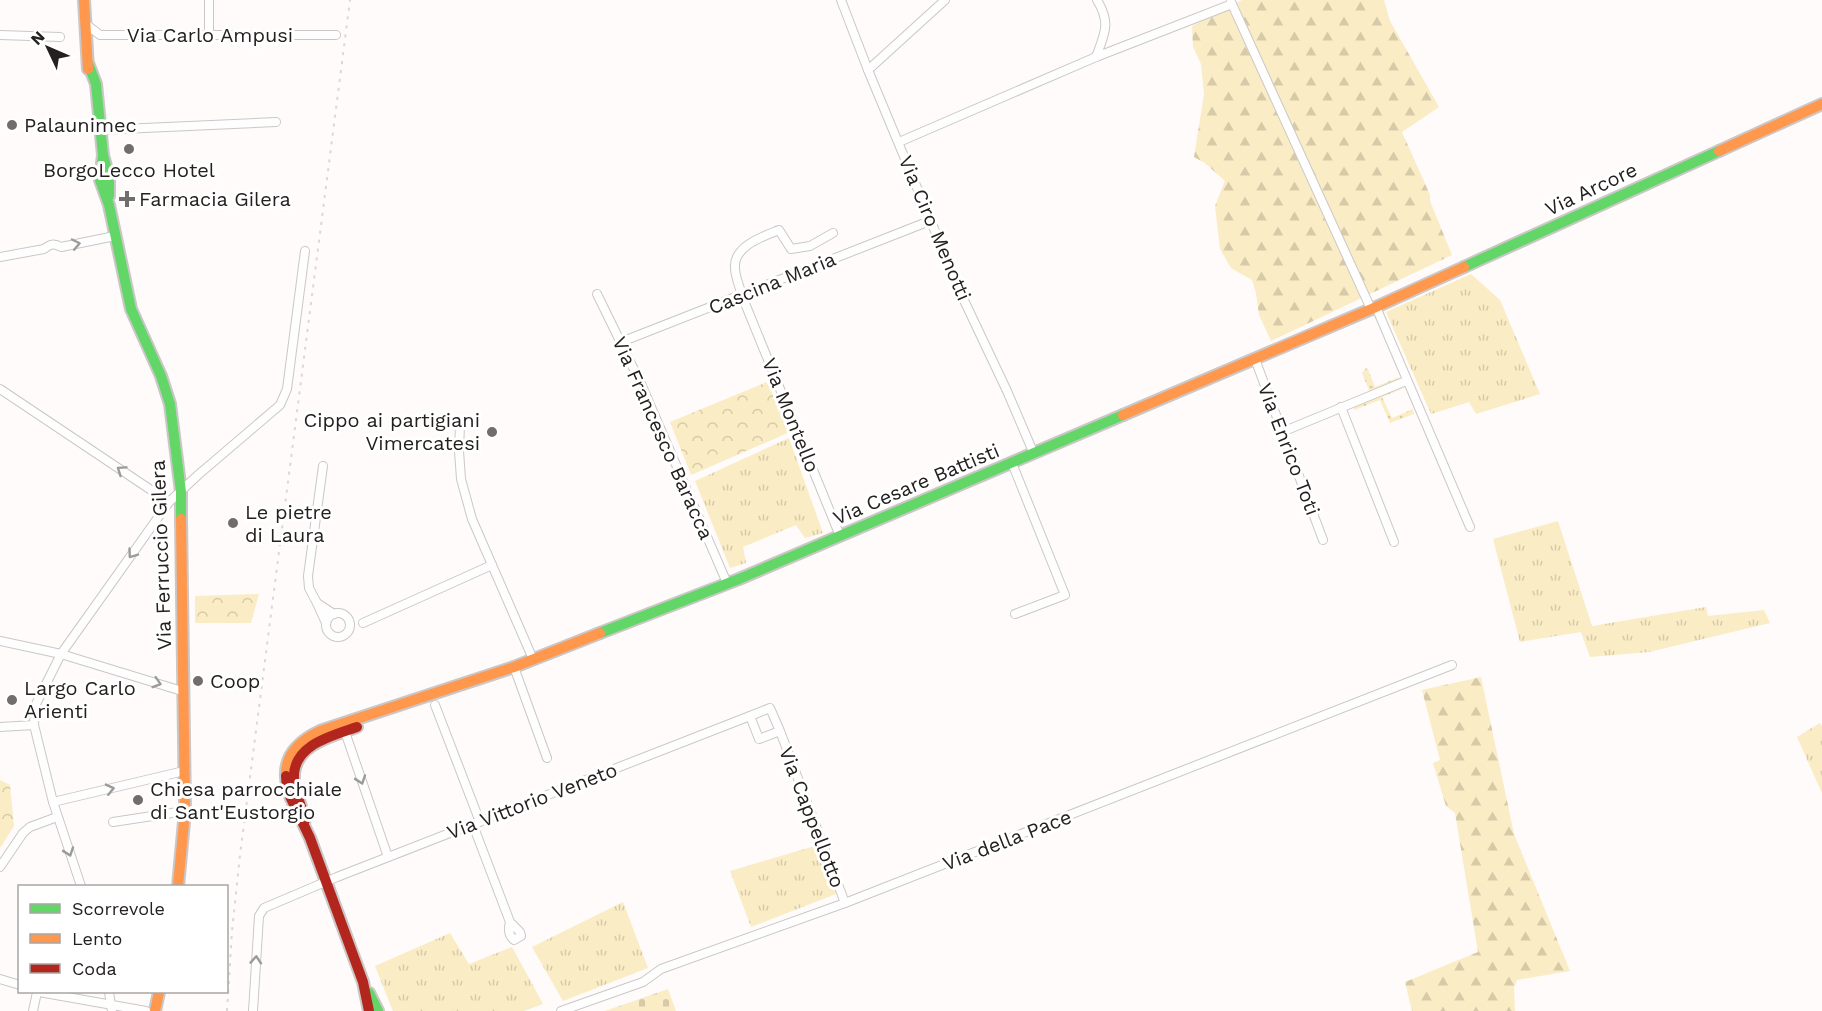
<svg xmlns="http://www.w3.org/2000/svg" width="1822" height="1011" font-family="'Work Sans',sans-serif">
<defs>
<pattern id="grass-tufts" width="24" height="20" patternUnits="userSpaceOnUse" patternTransform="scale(1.5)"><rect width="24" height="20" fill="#faecc4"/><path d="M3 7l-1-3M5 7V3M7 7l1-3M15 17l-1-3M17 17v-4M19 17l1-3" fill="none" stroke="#d6caa8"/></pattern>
<pattern id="forest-firs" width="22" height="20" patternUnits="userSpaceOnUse" patternTransform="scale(1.5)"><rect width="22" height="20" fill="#faecc4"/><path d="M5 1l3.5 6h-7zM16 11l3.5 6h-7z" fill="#d6caa8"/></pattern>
<pattern id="cemetery-stones" width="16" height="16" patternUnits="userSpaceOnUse" patternTransform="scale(1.5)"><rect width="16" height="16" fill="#faecc4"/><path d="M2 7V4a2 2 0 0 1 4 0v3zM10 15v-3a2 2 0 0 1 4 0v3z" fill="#d6caa8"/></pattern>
<pattern id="park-crowns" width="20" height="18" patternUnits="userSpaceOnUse" patternTransform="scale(1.5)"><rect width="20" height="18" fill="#faecc4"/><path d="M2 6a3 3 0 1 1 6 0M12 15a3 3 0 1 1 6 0" fill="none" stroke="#d6caa8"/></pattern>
<pattern id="garden-dots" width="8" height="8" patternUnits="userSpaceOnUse" patternTransform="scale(1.5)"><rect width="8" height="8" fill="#faecc4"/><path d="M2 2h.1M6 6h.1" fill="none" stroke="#d6caa8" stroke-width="1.8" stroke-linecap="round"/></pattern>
</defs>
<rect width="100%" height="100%" fill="#fefbfa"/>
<!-- grass -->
<g fill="url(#grass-tufts)">
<polygon points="1471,274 1500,300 1540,394 1476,414 1469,402 1431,414 1386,312"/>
<polygon points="789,438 823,533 805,538 796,525 743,547 746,563 730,568 695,481"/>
<polygon points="1558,521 1592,626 1706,607 1708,616 1764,610 1770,623 1649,652 1590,657 1581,632 1520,642 1493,539"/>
<polygon points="1820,723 1822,726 1822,793 1797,737"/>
<polygon points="818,845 836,894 751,927 730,871"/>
<polygon points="623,902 648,968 563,1001 532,947"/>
<polygon points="450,933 469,964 512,947 543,1004 524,1011 393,1011 375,966"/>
</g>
<!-- forest -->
<g fill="url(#forest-firs)">
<polygon points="1242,0 1384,0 1390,21 1439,107 1402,132 1430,195 1430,201 1452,255 1271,341 1259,315 1256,293 1252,280 1231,268 1220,249 1215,206 1225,181 1205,163 1194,157 1204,94 1201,64 1193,47 1192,26"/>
<polygon points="1481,677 1514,834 1570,971 1517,980 1514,988 1515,1011 1412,1011 1405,982 1478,952 1455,813 1446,806 1433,763 1440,760 1422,690"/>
</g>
<!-- cemetery -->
<polygon fill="url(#cemetery-stones)" points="668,989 676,1011 605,1011"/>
<!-- park -->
<g fill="url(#park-crowns)">
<polygon points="767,382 790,432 691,475 670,422"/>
<polygon points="259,594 251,623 195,623 195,596"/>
<polygon points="0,780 10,785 14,826 0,848"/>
</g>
<!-- garden -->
<polygon fill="url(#garden-dots)" points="1367,367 1375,387 1399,377 1404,388 1382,397 1392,418 1413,409 1414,414 1390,423 1380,400 1354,410 1352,403 1371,395 1362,373"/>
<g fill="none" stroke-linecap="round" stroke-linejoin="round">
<!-- street casing -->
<g stroke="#cbc7c7" stroke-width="10">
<g id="street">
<polyline points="841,0 868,70 962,296 1007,391 1034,454"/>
<polyline points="1231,2 1371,309"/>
<polyline points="87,25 100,35 336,35"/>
<polyline points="0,35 60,37"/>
<polyline points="209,35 209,0"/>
<path d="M1096,57C1105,33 1111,23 1097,0"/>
<polyline points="868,70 945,0"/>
<polyline points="100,130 276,122"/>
<polyline points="899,142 1096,57 1232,4"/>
<path d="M833,233L810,246L791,249L779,230C764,236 733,246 735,268C735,277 740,287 742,296L840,536"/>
<path d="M0,257L44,249C50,244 54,243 61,247L115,236"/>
<polyline points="597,294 642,386 727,583"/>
<polyline points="1376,307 1470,527"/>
<polyline points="621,342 922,224"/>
<polyline points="1255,359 1323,540"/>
<polyline points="0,389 169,502"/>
<polyline points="1341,407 1394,542"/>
<polyline points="460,424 459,451 461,479 472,519 533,659"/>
<polyline points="1282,432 1406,381"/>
<polyline points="1012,463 1065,595 1015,614"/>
<polyline points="317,603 309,588 308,576 323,466"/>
<circle cx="338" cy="625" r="12"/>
<polyline points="326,623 317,603 334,614"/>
<polyline points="363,623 492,565"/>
<polyline points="0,641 61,654 182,691"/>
<polyline points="514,667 547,758"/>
<polyline points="435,705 480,822"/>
<polyline points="343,726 388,857"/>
<polyline points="0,727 34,725"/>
<polyline points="780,731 759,739 750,716 770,708 780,731 845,903"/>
<polyline points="53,802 184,771"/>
<polyline points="113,822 185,811"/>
<path d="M473,825L510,922C508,929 508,935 514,940L521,936L520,932L510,922"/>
<polyline points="0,867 23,833 30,827 57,817"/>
<polyline points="81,886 53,802 34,725 35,706 61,654 169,502 198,475 280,405 287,389 305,251"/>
<polyline points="0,979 20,985"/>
<polyline points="39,992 146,1011"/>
<polyline points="109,992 112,1011"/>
<polyline points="33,1011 37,992"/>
<polyline points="253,1011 259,916 264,908 337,877 750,716"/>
<polyline points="561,1011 643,982 661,969 845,903 1452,665"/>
</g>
</g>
<!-- fast casing -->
<g stroke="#cbc7c7" stroke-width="14">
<g id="fast">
<polyline points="88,63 96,84 103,155 109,177 109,196"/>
<polyline points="103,155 100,180 109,205 131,309 161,376 170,404 181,492 181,519"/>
<polyline points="1464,267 1719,151"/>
<polyline points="600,633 739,579 1123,415"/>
<polyline points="369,993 378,1011"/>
</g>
</g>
<!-- slow casing -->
<g stroke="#cbc7c7" stroke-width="14">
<g id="slow">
<polyline points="84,0 88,69"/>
<polyline points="1719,151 1822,104"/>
<polyline points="1123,415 1376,307 1464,267"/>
<path d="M286,776C285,753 301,740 320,731L514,667L600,633"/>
<polyline points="178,886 185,811 181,519"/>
<polyline points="155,1011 159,992"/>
</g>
</g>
<!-- jam casing -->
<g stroke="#cbc7c7" stroke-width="14">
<g id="jam">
<polyline points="286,776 287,790 310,838 363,982 369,1011"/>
<path d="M305,820C302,807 295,793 294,779C292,745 331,736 357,727"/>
</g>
</g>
<!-- street -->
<use href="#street" stroke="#fffefe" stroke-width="8"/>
<!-- fast -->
<use href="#fast" stroke="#63d668" stroke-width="10"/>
<!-- slow -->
<use href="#slow" stroke="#ff974d" stroke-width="10"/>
<!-- jam -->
<use href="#jam" stroke="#b3261e" stroke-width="10"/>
<!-- rail -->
<polyline stroke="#d9d8d8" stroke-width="2" stroke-dasharray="3 6" stroke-linecap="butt" points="227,1011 232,931 240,855 350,0"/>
</g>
<!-- one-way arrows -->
<defs><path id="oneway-chevron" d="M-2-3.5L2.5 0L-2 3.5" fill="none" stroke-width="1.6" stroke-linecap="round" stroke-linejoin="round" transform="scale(1.5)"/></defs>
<g stroke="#9c9a9a">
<use href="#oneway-chevron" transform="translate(76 244) rotate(-12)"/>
<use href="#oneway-chevron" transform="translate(121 470) rotate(-146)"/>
<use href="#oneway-chevron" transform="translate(132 554) rotate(126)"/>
<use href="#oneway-chevron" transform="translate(157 683) rotate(17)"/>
<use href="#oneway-chevron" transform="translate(361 780) rotate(71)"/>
<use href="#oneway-chevron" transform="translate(110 789) rotate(-13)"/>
<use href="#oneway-chevron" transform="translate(69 852) rotate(71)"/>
<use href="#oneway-chevron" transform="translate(256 960) rotate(-86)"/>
</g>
<!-- markers -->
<g fill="#706d6c" stroke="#fff" stroke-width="2">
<circle cx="12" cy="125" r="6"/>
<circle cx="129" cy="149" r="6"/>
<path d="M124 190h6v6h6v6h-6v6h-6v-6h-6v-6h6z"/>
<circle cx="492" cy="432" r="6"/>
<circle cx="233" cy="523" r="6"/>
<circle cx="198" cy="681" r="6"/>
<circle cx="12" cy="700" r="6"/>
<circle cx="138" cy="800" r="6"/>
</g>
<g text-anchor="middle" stroke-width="6" stroke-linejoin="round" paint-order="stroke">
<!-- street labels -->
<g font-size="20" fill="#24201f" stroke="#fff">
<text x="210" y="42">Via Carlo Ampusi</text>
<text transform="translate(1591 189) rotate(-25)" y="7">Via Arcore</text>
<text transform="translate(935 228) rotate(67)" y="7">Via Ciro Menotti</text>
<text transform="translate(772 283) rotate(-22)" y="7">Cascina Maria</text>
<text transform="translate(791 415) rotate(68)" y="7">Via Montello</text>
<text transform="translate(663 438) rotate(66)" y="7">Via Francesco Baracca</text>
<text transform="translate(1289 449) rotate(69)" y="7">Via Enrico Toti</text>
<text transform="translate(916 484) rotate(-23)" y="7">Via Cesare Battisti</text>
<text transform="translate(161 555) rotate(-92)" y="7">Via Ferruccio Gilera</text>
<text transform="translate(532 801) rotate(-21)" y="7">Via Vittorio Veneto</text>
<text transform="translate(812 817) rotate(69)" y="7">Via Cappellotto</text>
<text transform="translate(1007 840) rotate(-21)" y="7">Via della Pace</text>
</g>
<!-- poi labels -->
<g font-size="20" fill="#24201f" stroke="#fff" text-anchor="start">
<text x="24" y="132">Palaunimec</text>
<text x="129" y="177" text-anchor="middle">BorgoLecco Hotel</text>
<text x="139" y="206">Farmacia Gilera</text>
<text x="480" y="427" text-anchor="end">Cippo ai partigiani<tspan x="480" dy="23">Vimercatesi</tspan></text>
<text x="245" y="519">Le pietre<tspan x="245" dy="23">di Laura</tspan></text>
<text x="210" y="688">Coop</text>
<text x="24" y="695">Largo Carlo<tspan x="24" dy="23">Arienti</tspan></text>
<text x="150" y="796">Chiesa parrocchiale<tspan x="150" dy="23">di Sant'Eustorgio</tspan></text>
</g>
</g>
<!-- legend -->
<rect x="18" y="885" width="210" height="108" fill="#ffffff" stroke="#a7a6a5" stroke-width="1.5"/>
<rect x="30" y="904" width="30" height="9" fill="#63d668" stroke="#a7a6a5" stroke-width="1.5"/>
<text x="72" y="915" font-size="18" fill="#24201f">Scorrevole</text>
<rect x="30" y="934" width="30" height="9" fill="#ff974d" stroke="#a7a6a5" stroke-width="1.5"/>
<text x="72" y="945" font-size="18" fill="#24201f">Lento</text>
<rect x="30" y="964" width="30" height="9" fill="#b3261e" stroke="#a7a6a5" stroke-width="1.5"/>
<text x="72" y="975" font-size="18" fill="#24201f">Coda</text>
<!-- north arrow -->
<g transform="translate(48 48) rotate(314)" stroke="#ffffff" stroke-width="4.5" paint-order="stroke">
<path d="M0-4.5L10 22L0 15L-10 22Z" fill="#24201f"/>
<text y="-9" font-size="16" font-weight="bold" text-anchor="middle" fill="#24201f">N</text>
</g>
</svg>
